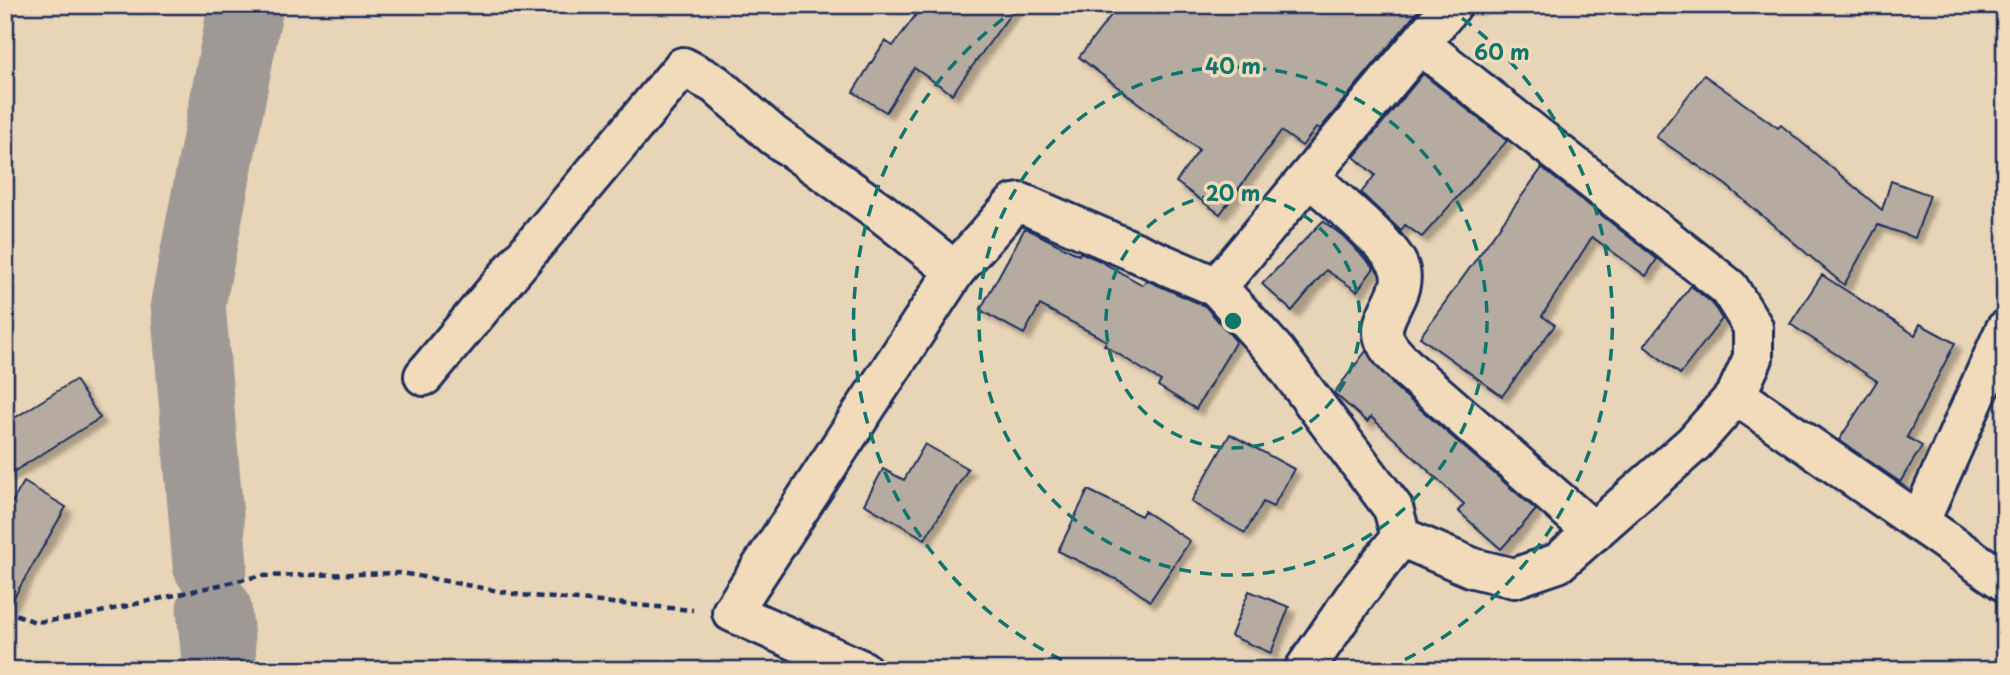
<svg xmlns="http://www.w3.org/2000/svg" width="2010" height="675" font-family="'Playpen Sans',sans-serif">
<defs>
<filter id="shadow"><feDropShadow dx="6" dy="6" stdDeviation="2" flood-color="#0004"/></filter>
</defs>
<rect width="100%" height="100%" fill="#e8d4b6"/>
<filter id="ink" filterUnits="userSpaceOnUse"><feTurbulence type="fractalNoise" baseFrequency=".0143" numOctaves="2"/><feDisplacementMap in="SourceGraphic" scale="14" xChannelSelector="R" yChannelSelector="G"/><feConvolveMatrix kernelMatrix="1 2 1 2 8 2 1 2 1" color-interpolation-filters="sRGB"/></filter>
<g filter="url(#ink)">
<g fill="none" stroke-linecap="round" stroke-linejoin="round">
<!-- river -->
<g stroke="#9f9996" stroke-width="75">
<polyline points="210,564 188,304 246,5"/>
<polyline points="214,609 220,670"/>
</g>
</g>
<!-- building -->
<g fill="#b5aba1" stroke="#1b2f5e" stroke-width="2" filter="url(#shadow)">
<polygon points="923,5 1017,5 952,94 914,68 886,112 853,92 885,41 893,46"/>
<polygon points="1119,5 1423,5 1320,129 1317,127 1302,146 1281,131 1220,214 1176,182 1199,150 1079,57"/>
<polygon points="1423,74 1507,141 1422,237 1405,225 1401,231 1361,193 1375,175 1354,157"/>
<polygon points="1704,75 1778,128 1781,125 1882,210 1891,181 1930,195 1915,238 1878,225 1844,285 1726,185 1656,137"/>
<polygon points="1542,168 1657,259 1646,276 1592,237 1542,316 1555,325 1502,396 1420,337"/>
<polygon points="1323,221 1343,236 1374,268 1357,291 1326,270 1292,311 1262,284"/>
<polygon points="1025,228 1079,255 1080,252 1098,260 1143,285 1146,280 1205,306 1236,341 1196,409 1158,386 1161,381 1104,345 1107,341 1040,305 1024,334 980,310"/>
<polygon points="1822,275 1915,335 1920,324 1955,343 1907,437 1922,446 1900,482 1839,440 1877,381 1790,324"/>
<polygon points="1691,286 1712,303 1722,319 1680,374 1644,346"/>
<polygon points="1366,351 1394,386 1536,510 1501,549 1458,511 1464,504 1371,417 1367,422 1334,393"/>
<polygon points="75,380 100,418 5,477 5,424"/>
<polygon points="1230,434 1294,469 1273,507 1263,502 1245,533 1191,502"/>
<polygon points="925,444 968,469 925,539 864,504 883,469 904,480"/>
<polygon points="24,482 66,507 5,613 5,514"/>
<polygon points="1088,490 1141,516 1144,511 1190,541 1150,601 1126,584 1058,551"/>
<polygon points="1249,591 1289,607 1271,653 1231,636"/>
</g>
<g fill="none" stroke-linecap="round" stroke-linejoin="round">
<!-- minor casing -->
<g stroke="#1b2f5e" stroke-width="44">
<g id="minor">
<path d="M1311,178C1331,197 1388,242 1398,265C1411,293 1374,316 1385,341C1390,353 1401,361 1409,370L1594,532"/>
<polyline points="424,376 683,67 715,84 773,135 882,213 955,271"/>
<polyline points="1736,395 2005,582"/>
<polyline points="1920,521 2005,330"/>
<polyline points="1401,537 1473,568 1514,578 1558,563 1694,443 1736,395 1753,358 1753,327 1729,288 1420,44"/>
<polyline points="862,670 732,612 955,271 1014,204 1021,203 1217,287"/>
<polyline points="1304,670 1357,593 1401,537 1393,508 1275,351 1217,287 1452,5"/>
</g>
</g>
<!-- path -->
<polyline stroke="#1b2f5e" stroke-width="4.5" stroke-dasharray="7 5" stroke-linecap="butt" points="5,610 35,622 74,618 259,576 402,573 520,595 693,610"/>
<!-- minor -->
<use href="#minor" stroke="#f1dbba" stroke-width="38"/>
</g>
</g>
<!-- distance rings -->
<g fill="none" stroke="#0f766e" stroke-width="3.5" stroke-dasharray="12 9">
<circle cx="1233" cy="321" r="127"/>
<circle cx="1233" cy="321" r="254"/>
<path d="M1081 669A380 380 0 0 1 1021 6M1445 6A380 380 0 0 1 1385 669"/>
</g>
<circle cx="1233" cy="321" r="10" fill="#0f766e" stroke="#f1dbba" stroke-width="3.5"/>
<g font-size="21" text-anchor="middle" font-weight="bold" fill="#0f766e" stroke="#f1dbba" stroke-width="7" stroke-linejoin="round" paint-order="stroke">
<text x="1502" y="60">60 m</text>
<text x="1233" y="74">40 m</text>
<text x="1233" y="201">20 m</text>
</g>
<!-- margin -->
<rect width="2010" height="675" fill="none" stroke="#f1dbba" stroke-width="28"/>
<rect x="14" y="14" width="1982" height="647" fill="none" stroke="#1b2f5e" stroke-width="2.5" filter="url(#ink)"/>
</svg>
